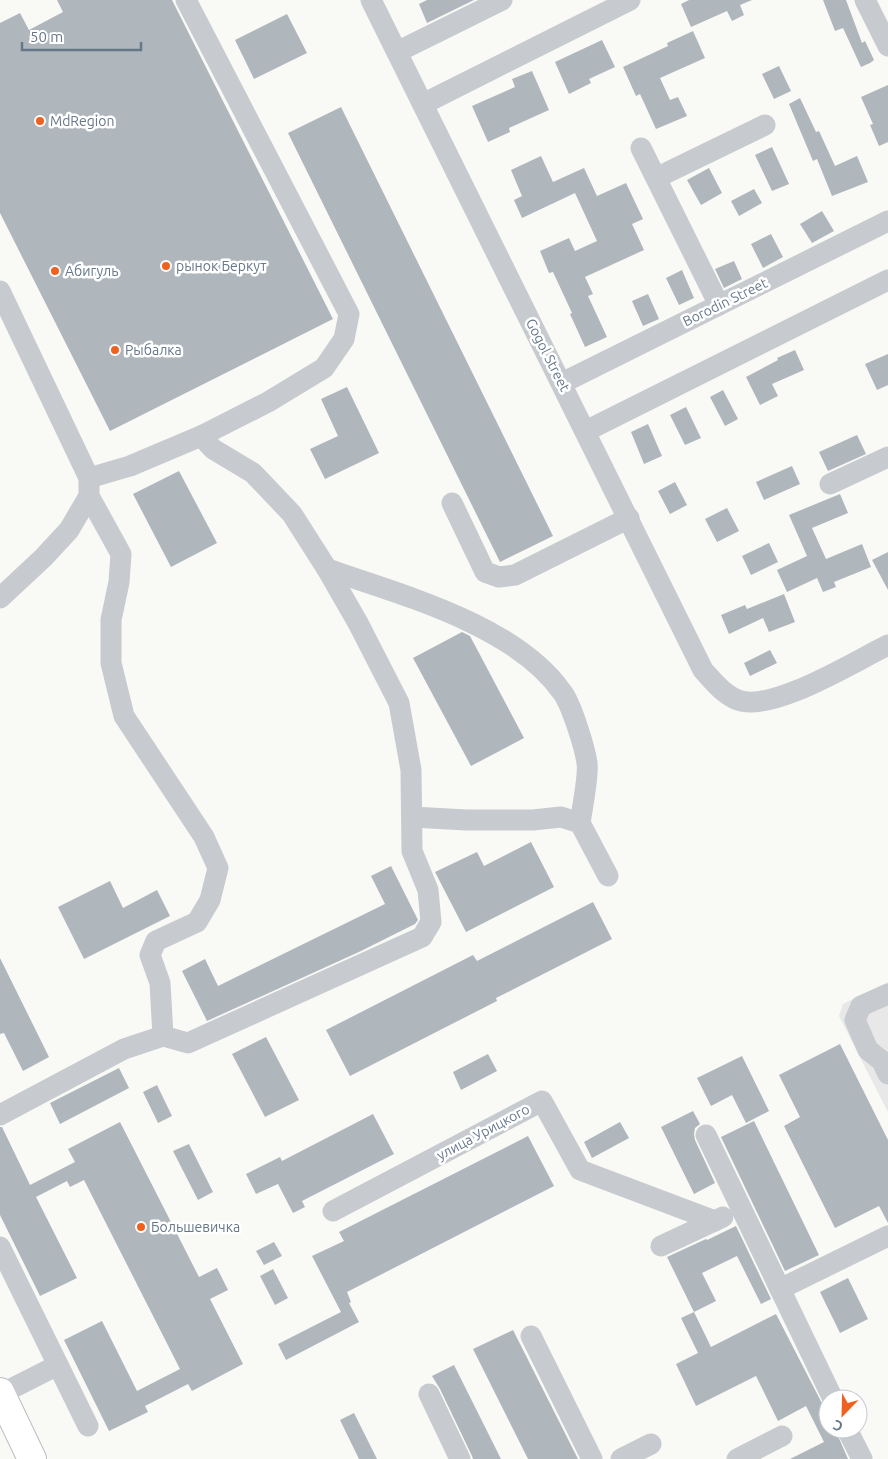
<svg xmlns="http://www.w3.org/2000/svg" width="888" height="1459" font-family="Ubuntu,sans-serif">
<rect width="100%" height="100%" fill="#f9f9f6"/>
<!-- built -->
<polygon fill="#e7e8e7" points="888,982 888,1112 839,1016 843,1004"/>
<!-- building -->
<g fill="#afb7bd">
<polygon points="57,0 172,0 333,319 110,431 0,213 0,23 20,13 29,30 63,12"/>
<polygon points="427,0 474,0 427,23 419,4"/>
<polygon points="689,0 752,0 740,5 744,15 732,21 727,11 691,27 681,4"/>
<polygon points="823,0 846,0 862,43 865,41 874,60 870,63 861,67 843,28 835,31"/>
<polygon points="287,14 307,53 254,79 235,40"/>
<polygon points="693,31 705,58 660,78 670,100 678,97 687,116 656,129 640,94 636,96 623,67 668,46 667,43"/>
<polygon points="602,40 615,67 589,79 591,83 569,94 555,62"/>
<polygon points="779,66 791,91 774,99 762,74"/>
<polygon points="532,71 549,110 509,128 510,132 488,142 472,106 515,87 512,79"/>
<polygon points="888,85 888,142 879,146 870,125 873,124 861,97"/>
<polygon points="800,98 816,132 819,131 835,166 857,156 868,182 832,196 817,159 813,161 789,104"/>
<polygon points="341,107 553,536 500,562 288,133"/>
<polygon points="772,147 789,184 772,191 755,155"/>
<polygon points="541,156 553,182 584,168 597,196 626,183 643,219 632,224 644,250 585,277 593,294 588,296 607,337 585,347 570,314 572,313 553,272 549,273 540,251 569,238 575,251 597,241 575,193 522,218 514,200 522,196 511,170"/>
<polygon points="709,168 722,193 701,205 687,180"/>
<polygon points="754,189 762,203 739,216 731,201"/>
<polygon points="822,211 834,231 812,243 800,224"/>
<polygon points="771,234 783,257 763,268 751,244"/>
<polygon points="734,261 742,279 724,288 715,269"/>
<polygon points="682,270 694,298 679,305 666,278"/>
<polygon points="648,294 659,319 643,326 632,301"/>
<polygon points="795,350 804,370 772,384 778,396 760,405 746,377 778,360 777,358"/>
<polygon points="888,354 888,385 877,390 865,364"/>
<polygon points="347,387 379,453 325,479 310,449 338,436 321,399"/>
<polygon points="723,390 738,419 725,426 710,397"/>
<polygon points="686,407 701,438 685,445 670,415"/>
<polygon points="648,424 662,456 644,464 631,432"/>
<polygon points="857,435 866,454 828,471 819,452"/>
<polygon points="792,466 800,484 764,500 756,482"/>
<polygon points="179,471 217,543 171,567 133,494"/>
<polygon points="675,482 687,505 670,514 658,491"/>
<polygon points="840,494 848,513 812,528 826,559 862,544 871,567 834,582 836,587 823,592 817,578 787,592 777,570 807,556 789,515"/>
<polygon points="727,508 739,531 717,542 705,519"/>
<polygon points="769,543 778,562 751,575 742,556"/>
<polygon points="888,552 888,590 872,560"/>
<polygon points="784,594 795,622 769,632 763,618 729,634 721,615 745,605 747,609"/>
<polygon points="462,632 470,636 524,738 471,766 413,658"/>
<polygon points="770,650 777,663 750,676 744,663"/>
<polygon points="531,842 554,887 466,932 435,872 477,852 484,866"/>
<polygon points="391,866 418,920 415,924 361,951 207,1021 182,971 205,959 218,986 385,904 371,876"/>
<polygon points="110,881 123,908 157,890 170,916 84,959 58,907"/>
<polygon points="593,902 612,939 496,998 497,1001 350,1076 326,1030 473,955 477,961"/>
<polygon points="0,958 49,1057 23,1071 4,1033 0,1034"/>
<polygon points="266,1037 299,1100 265,1117 232,1054"/>
<polygon points="840,1044 888,1140 888,1223 879,1206 835,1228 784,1126 800,1117 779,1075"/>
<polygon points="488,1054 497,1071 461,1090 453,1072"/>
<polygon points="742,1056 769,1111 746,1123 732,1095 711,1106 697,1078"/>
<polygon points="119,1068 129,1088 60,1124 50,1103"/>
<polygon points="157,1085 172,1116 158,1123 143,1092"/>
<polygon points="693,1111 700,1124 695,1128 694,1134 695,1140 715,1183 694,1194 661,1127"/>
<polygon points="373,1114 394,1154 302,1201 305,1207 293,1213 278,1184 256,1194 246,1174 280,1157 282,1161"/>
<polygon points="754,1121 819,1255 785,1271 721,1137"/>
<polygon points="120,1122 199,1277 217,1268 228,1290 210,1299 243,1364 192,1391 188,1384 145,1406 148,1412 109,1431 64,1340 102,1321 137,1391 180,1369 84,1180 70,1187 67,1181 36,1197 77,1278 40,1296 0,1215 0,1127 2,1127 30,1185 75,1162 68,1149"/>
<polygon points="620,1122 629,1138 592,1158 584,1142"/>
<polygon points="528,1136 554,1186 347,1292 351,1302 349,1303 359,1322 286,1360 278,1344 341,1312 312,1256 344,1241 339,1232"/>
<polygon points="189,1144 213,1192 198,1200 173,1151"/>
<polygon points="736,1226 771,1299 761,1304 737,1256 702,1273 716,1301 694,1312 667,1257 706,1239 707,1240"/>
<polygon points="274,1242 282,1256 264,1265 256,1251"/>
<polygon points="273,1269 288,1298 275,1305 260,1276"/>
<polygon points="848,1278 868,1319 840,1333 820,1292"/>
<polygon points="694,1312 711,1347 776,1314 828,1415 828,1429 835,1429 848,1459 790,1459 824,1442 806,1406 778,1421 756,1376 696,1406 676,1364 698,1353 681,1318"/>
<polygon points="513,1330 578,1459 528,1459 473,1349"/>
<polygon points="454,1365 501,1459 473,1459 472,1456 440,1389 432,1376"/>
<polygon points="354,1413 377,1459 359,1459 340,1420"/>
</g>
<g fill="none" stroke-linecap="round" stroke-linejoin="round">
<!-- major casing -->
<g stroke="#babec2" stroke-width="30">
<polyline id="major" points="0,1392 32,1459"/>
</g>
<!-- minor -->
<g stroke="#c7cace" stroke-width="21">
<polyline points="186,0 349,314 344,339 324,368 268,402 201,436"/>
<path d="M371,0L703,670C713,681 724,695 738,700C772,713 855,661 888,645"/>
<polyline points="865,0 888,46"/>
<polyline points="397,52 502,0"/>
<polyline points="423,104 630,0"/>
<polyline points="641,148 719,305"/>
<polyline points="656,178 765,125"/>
<polyline points="0,291 89,478 89,496 121,554 119,582 111,620 111,663 124,716 204,837 218,868 210,900 197,922 156,941 150,955 160,983 163,1036"/>
<polyline points="562,383 888,221"/>
<polyline points="586,431 888,280"/>
<polyline points="830,484 888,457"/>
<polyline points="452,503 485,572 499,577 515,575 629,518"/>
<path d="M327,569C402,595 515,625 562,692C571,703 585,748 587,763C589,775 582,809 580,823"/>
<polyline points="0,598 43,558 69,530 89,496"/>
<polyline points="412,817 466,820 533,820 561,817 580,823 608,876"/>
<polyline points="888,994 861,1006 855,1020 868,1050 882,1061 888,1074"/>
<polyline points="0,1115 124,1049 163,1036 188,1043 422,937 431,922 428,890 412,851 411,770 399,703 358,623 327,569 292,514 253,473 213,449 201,436 130,466 89,478"/>
<polyline points="706,1135 833,1399"/>
<polyline points="333,1211 542,1101 580,1170 715,1221"/>
<polyline points="661,1246 723,1217"/>
<polyline points="0,1247 88,1426"/>
<polyline points="780,1289 888,1236"/>
<polyline points="531,1336 592,1459"/>
<polyline points="1,1394 58,1365"/>
<polyline points="429,1394 460,1459"/>
<polyline points="847,1429 862,1459"/>
<polyline points="621,1459 651,1444"/>
<polyline points="737,1459 782,1436"/>
</g>
<!-- major -->
<use href="#major" stroke="#fff" stroke-width="28"/>
</g>
<!-- markers -->
<g fill="#ee6121" stroke="#fff" stroke-width="2">
<circle cx="40" cy="121" r="5"/>
<circle cx="166" cy="266" r="5"/>
<circle cx="55" cy="271" r="5"/>
<circle cx="115" cy="350" r="5"/>
<circle cx="141" cy="1227" r="5"/>
</g>
<g text-anchor="middle" stroke-width="5" stroke-linejoin="round" paint-order="stroke">
<!-- poi labels -->
<g font-size="14" fill="#667789" stroke="#fff" text-anchor="start">
<text x="50" y="126">MdRegion</text>
<text x="176" y="271">рынок Беркут</text>
<text x="65" y="276">Абигуль</text>
<text x="125" y="355">Рыбалка</text>
<text x="151" y="1232">Большевичка</text>
</g>
<!-- street labels -->
<g font-size="14" fill="#667789" stroke="#fff">
<text transform="translate(725 302) rotate(-26)" y="5">Borodin Street</text>
<text transform="translate(548 355) rotate(63)" y="5">Gogol Street</text>
<text transform="translate(483 1132) rotate(-28)" y="5">улица Урицкого</text>
</g>
</g>
<!-- north arrow -->
<g transform="translate(843 1414) rotate(203)"><circle r="24" fill="#ffffff" stroke="#c2c9d0"/>
<path d="M0-4L9 19L0 12L-9 19Z" fill="#ee6121"/>
<text y="-8" font-size="14" font-weight="bold" text-anchor="middle" fill="#667789">С</text>
</g>
<!-- scale -->
<path d="M22 42v8h119v-8" fill="none" stroke="#667789" stroke-width="2.5"/>
<text x="30" y="42" font-size="15" fill="#667789" stroke="#ffffff" stroke-width="4" paint-order="stroke">50 m</text>
</svg>
